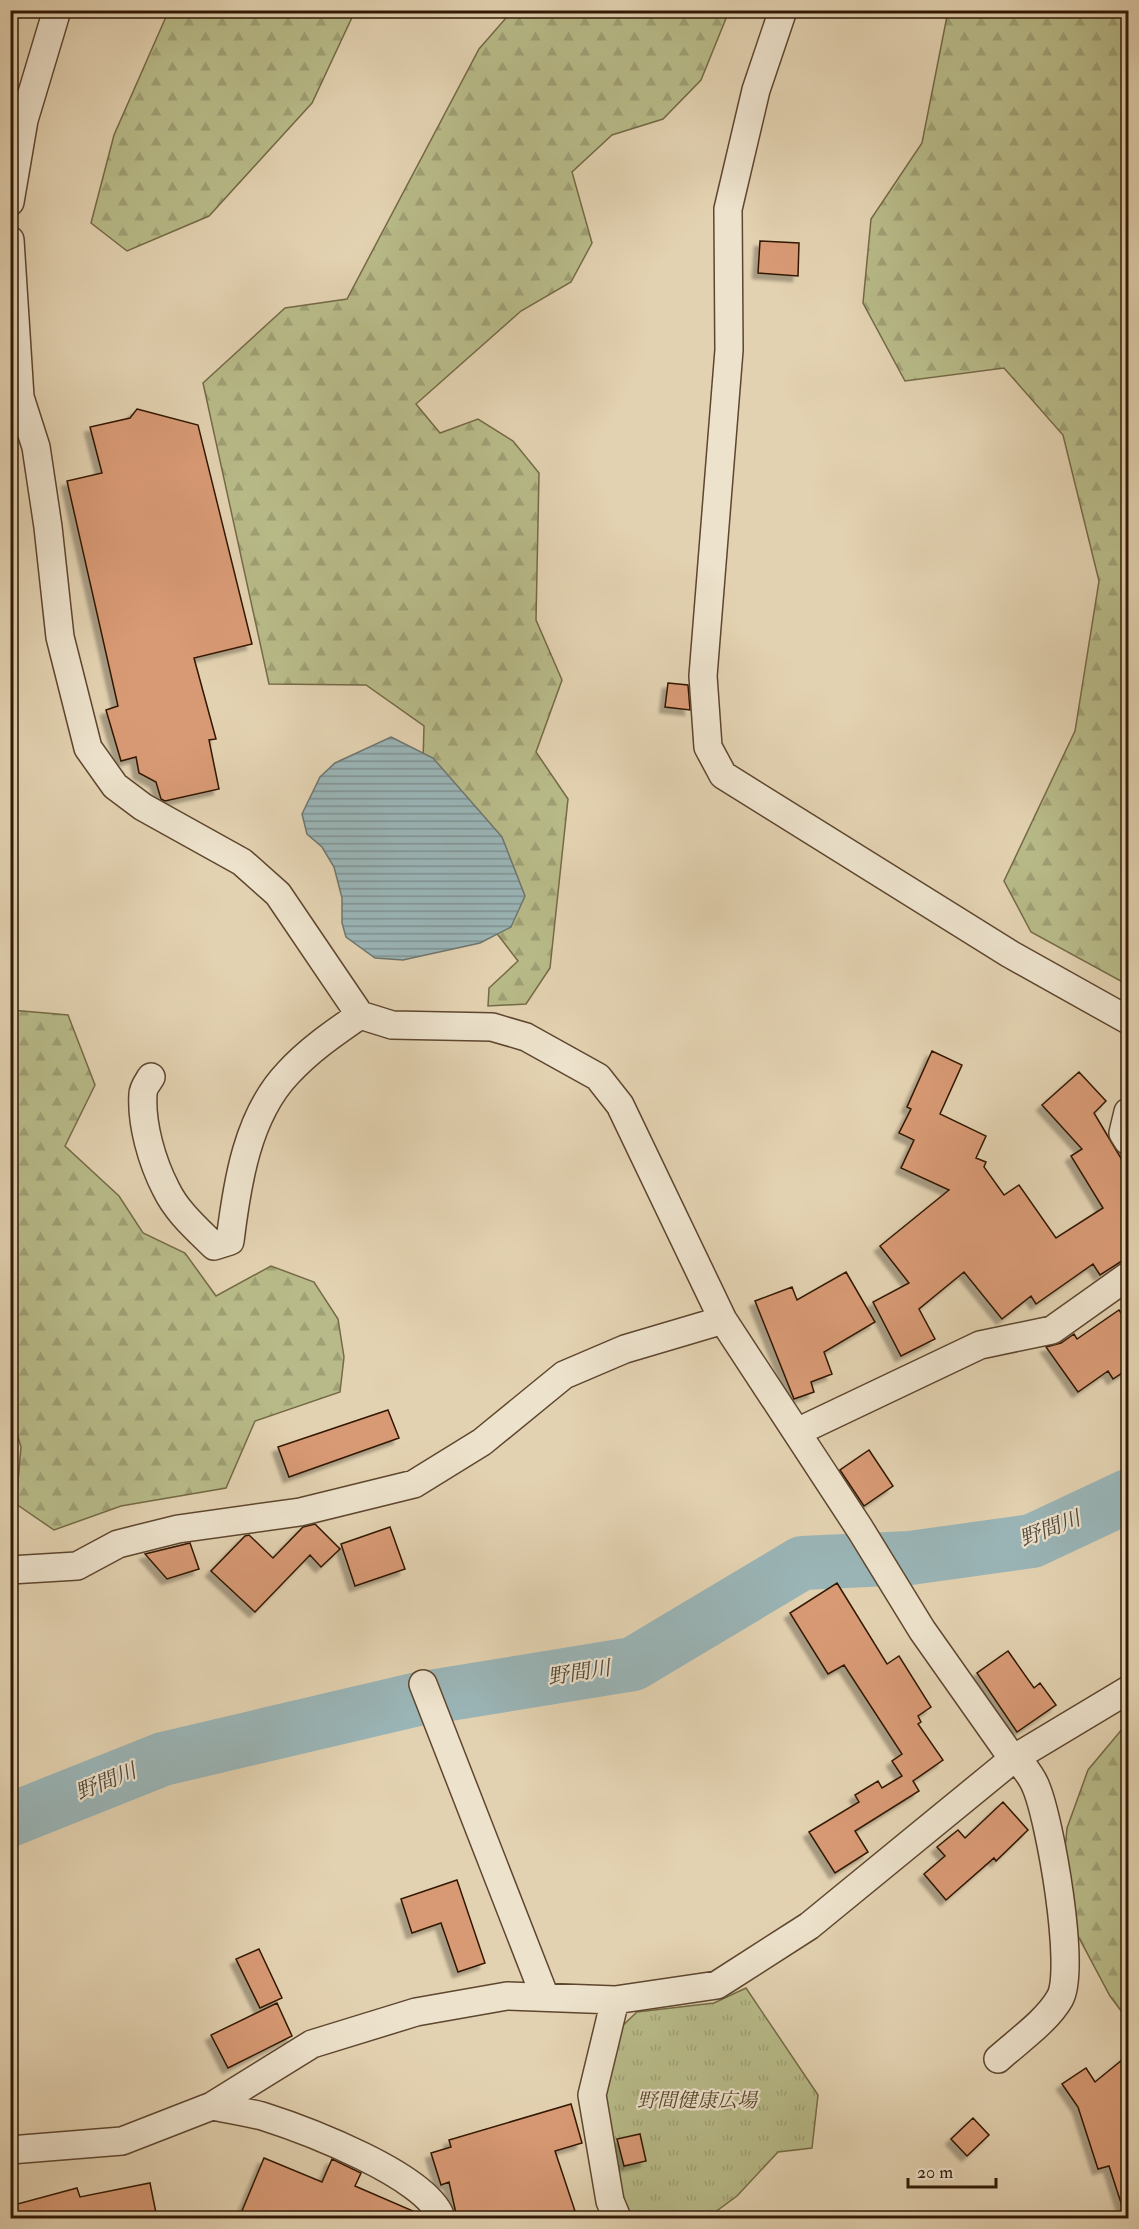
<svg xmlns="http://www.w3.org/2000/svg" width="1139" height="2229" font-family="'IM FELL Double Pica','Noto Serif JP',serif">
  <style>
    .forest { fill: url(#forest-firs); stroke: #746a46; stroke-width: 1.5 }
    .park { fill: url(#park-tufts); stroke: #746a46; stroke-width: 1.5 }
    .water { fill: url(#water-rules); stroke: #70766f; stroke-width: 1.5 }
    .lines { fill: none; stroke-linecap: round; stroke-linejoin: round }
    .river { stroke: #9ab5b7; stroke-width: 54 }
    .building { fill: #d89a74; stroke: #311804; stroke-width: 1.5; filter: url(#shadow) }
    .minor-casing { stroke: #5e462f; stroke-width: 30 }
    .minor { stroke: #ede2cc; stroke-width: 27 }
    .labels { text-anchor: middle; dominant-baseline: central; stroke-width: 4.5; stroke-linejoin: round; paint-order: stroke }
    .park-label { font-size: 20px; font-style: italic; fill: #5a492c; stroke: #ede2cc }
    .water-label { font-size: 21px; font-style: italic; fill: #50473a; stroke: #ede2cc }
  </style>
  <defs>
    <pattern id="forest-firs" width="22" height="20" patternUnits="userSpaceOnUse" patternTransform="scale(1.5)"><rect width="22" height="20" fill="#b8bb89"/><path d="M5 1l3.5 6h-7zM16 11l3.5 6h-7z" fill="#9fa075"/></pattern>
    <pattern id="park-tufts" width="24" height="20" patternUnits="userSpaceOnUse" patternTransform="scale(1.5)"><rect width="24" height="20" fill="#b8bb89"/><path d="M3 7l-1-3M5 7V3M7 7l1-3M15 17l-1-3M17 17v-4M19 17l1-3" fill="none" stroke="#9fa075"/></pattern>
    <pattern id="water-rules" width="6" height="5" patternUnits="userSpaceOnUse" patternTransform="scale(1.5)"><rect width="6" height="5" fill="#9ab5b7"/><path d="M0 2.5h6" fill="none" stroke="#7e9293"/></pattern>
    <filter id="shadow"><feDropShadow dx="-5.5" dy="5.5" stdDeviation="1.5" flood-color="#0004"/></filter>
  </defs>
  <rect width="100%" height="100%" fill="#e3d2b1"/>
  <filter id="stains"><feTurbulence type="fractalNoise" baseFrequency=".00333" numOctaves="4"/><feColorMatrix values="0 0 0 0 .2 0 0 0 0 .09 0 0 0 0 .02 0 0 0 .5 -.17"/></filter>
  <radialGradient id="worn" r=".72"><stop offset=".6" stop-color="#630" stop-opacity="0"/><stop offset="1" stop-color="#630" stop-opacity=".3"/></radialGradient>
  <!-- forest -->
  <path class="forest" d="M 169,10 L 355,11 L 312,103 L 209,216 L 127,251 L 91,223 L 114,135 Z
    M 512,11 L 729,11 L 701,80 L 663,119 L 612,135 L 572,172 L 592,243 L 571,282 L 521,311 L 416,404 L 440,433 L 478,419 L 513,441 L 539,473 L 536,620 L 562,680 L 536,752 L 568,799 L 550,968 L 526,1004 L 488,1006 L 489,988 L 518,961 L 478,909 L 422,796 L 424,726 L 366,685 L 269,684 L 203,383 L 285,308 L 347,299 L 479,49 Z
    M 948,11 L 1128,11 L 1128,985 L 1031,932 L 1004,881 L 1075,731 L 1099,581 L 1063,435 L 1004,368 L 905,381 L 863,303 L 871,219 L 922,143 Z
    M 11,1010 L 68,1015 L 95,1085 L 65,1146 L 119,1196 L 143,1233 L 185,1253 L 216,1296 L 271,1266 L 314,1282 L 338,1319 L 344,1357 L 340,1392 L 255,1421 L 226,1488 L 121,1506 L 54,1530 L 16,1504 L 21,1447 L 10,1409 Z
    M 1128,1722 L 1128,2020 L 1110,1996 L 1060,1902 L 1067,1828 L 1088,1770 Z"/>
  <!-- park -->
  <path class="park" d="M 746,1988 L 818,2095 L 812,2148 L 778,2152 L 737,2196 L 707,2218 L 626,2218 L 599,2098 L 618,2030 L 637,2012 L 714,2003 Z"/>
  <!-- water -->
  <path class="water" d="M 391,737 L 433,758 L 502,837 L 525,896 L 511,927 L 480,943 L 403,960 L 375,958 L 346,937 L 342,923 L 342,898 L 334,867 L 322,847 L 307,834 L 302,814 L 320,777 L 335,763 Z"/>
  <g class="lines">
    <!-- river -->
    <path class="river" d="M 10,1820 L 163,1759 L 418,1699 L 633,1664 L 802,1563 L 910,1558 L 1032,1541 L 1128,1496"/>
  </g>
  <!-- building -->
  <path class="building" d="M 760,241 L 799,243 L 798,276 L 758,273 Z
    M 137,409 L 198,425 L 252,644 L 194,658 L 216,739 L 209,740 L 219,789 L 165,801 L 161,799 L 156,782 L 139,773 L 136,757 L 121,761 L 106,710 L 118,706 L 67,481 L 102,473 L 90,427 L 130,418 Z
    M 668,683 L 688,685 L 690,710 L 665,707 Z
    M 932,1051 L 962,1065 L 940,1114 L 986,1136 L 976,1158 L 986,1162 L 984,1167 L 1004,1195 L 1019,1185 L 1056,1238 L 1103,1208 L 1071,1156 L 1082,1149 L 1042,1105 L 1079,1072 L 1106,1101 L 1094,1113 L 1128,1170 L 1128,1257 L 1100,1275 L 1093,1264 L 1036,1304 L 1031,1296 L 1002,1319 L 964,1272 L 919,1309 L 935,1339 L 901,1356 L 873,1302 L 909,1283 L 880,1246 L 949,1190 L 901,1168 L 914,1140 L 899,1133 L 911,1109 L 907,1107 Z
    M 846,1272 L 875,1322 L 824,1352 L 832,1374 L 811,1382 L 814,1392 L 794,1399 L 755,1301 L 792,1287 L 797,1300 Z
    M 1119,1310 L 1128,1323 L 1128,1369 L 1113,1379 L 1108,1371 L 1078,1392 L 1046,1347 L 1061,1343 L 1074,1334 L 1077,1339 Z
    M 388,1410 L 399,1438 L 289,1477 L 278,1447 Z
    M 869,1450 L 893,1486 L 864,1506 L 840,1470 Z
    M 315,1524 L 340,1549 L 321,1567 L 310,1555 L 255,1612 L 211,1571 L 245,1536 L 249,1535 L 273,1558 L 303,1527 Z
    M 390,1527 L 405,1569 L 355,1586 L 341,1544 Z
    M 190,1543 L 199,1569 L 167,1579 L 145,1554 Z
    M 837,1583 L 887,1664 L 899,1656 L 931,1707 L 918,1716 L 921,1722 L 918,1724 L 943,1760 L 913,1781 L 919,1791 L 855,1831 L 868,1852 L 835,1873 L 809,1832 L 859,1802 L 855,1795 L 878,1781 L 882,1788 L 902,1776 L 892,1761 L 902,1754 L 844,1665 L 828,1674 L 790,1613 Z
    M 1008,1651 L 1034,1688 L 1040,1683 L 1056,1705 L 1017,1732 L 977,1673 Z
    M 1003,1802 L 1028,1830 L 996,1861 L 994,1858 L 946,1900 L 924,1874 L 945,1856 L 937,1847 L 958,1830 L 965,1838 Z
    M 457,1880 L 485,1963 L 458,1972 L 441,1923 L 412,1933 L 401,1899 Z
    M 259,1949 L 282,1998 L 260,2008 L 236,1959 Z
    M 277,2003 L 292,2036 L 228,2068 L 211,2035 Z
    M 1128,2055 L 1128,2211 L 1124,2212 L 1109,2166 L 1098,2169 L 1078,2107 L 1062,2084 L 1086,2068 L 1095,2082 Z
    M 571,2104 L 582,2143 L 555,2151 L 575,2211 L 550,2218 L 457,2218 L 449,2182 L 441,2185 L 431,2153 L 451,2147 L 449,2140 Z
    M 973,2118 L 989,2135 L 967,2156 L 951,2139 Z
    M 640,2134 L 646,2161 L 624,2166 L 617,2139 Z
    M 264,2158 L 322,2182 L 332,2159 L 361,2173 L 355,2186 L 420,2214 L 423,2218 L 239,2218 Z
    M 150,2183 L 157,2218 L 10,2218 L 10,2206 L 77,2188 L 80,2197 Z"/>
  <g class="lines">
    <!-- minor casing -->
    <g class="minor-casing">
      <path id="minor" d="M 783,10 L 756,90 L 728,209 L 729,350 L 703,676 L 708,747 L 723,775 L 1010,954 L 1128,1020
        M 10,202 L 24,120 L 57,10
        M 10,240 L 20,397 L 36,447 L 48,527 L 60,637 L 88,748 L 115,786 L 143,807 L 242,862 L 278,894 L 360,1015 L 392,1025 L 492,1027 L 526,1037 L 598,1077 L 620,1105 L 723,1320 L 860,1529 L 922,1630 L 1013,1759
        M 151,1077 C 148,1082 143,1088 143,1094 C 141,1124 152,1162 166,1189 C 177,1212 197,1229 214,1246 L 230,1241 C 237,1184 247,1116 288,1073 C 309,1050 334,1033 360,1015
        M 1128,1112 L 1123,1133 L 1128,1141
        M 797,1432 L 980,1345 L 1052,1330 L 1128,1276
        M 10,1570 L 77,1566 L 118,1544 L 178,1529 L 300,1512 L 414,1484 L 482,1442 L 564,1375 L 625,1349 L 723,1320
        M 423,1684 L 545,1997
        M 615,2000 L 592,2095 L 610,2201 L 617,2218
        M 998,2059 C 1018,2041 1047,2021 1060,1998 C 1076,1968 1050,1820 1036,1787 C 1032,1776 1023,1766 1016,1757
        M 212,2106 C 228,2109 246,2112 262,2116 C 303,2129 429,2176 441,2218
        M 10,2150 L 122,2141 L 212,2106 L 312,2044 L 416,2012 L 507,1996 L 615,2000 L 717,1985 L 809,1926 L 1013,1759 L 1128,1690"/>
    </g>
    <!-- minor -->
    <use href="#minor" class="minor"/>
  </g>
  <g class="labels">
    <!-- park labels -->
    <g class="park-label">
      <text x="697" y="2100">野間健康広場</text>
    </g>
    <!-- water labels -->
    <g class="water-label">
      <text transform="translate(1050 1529) rotate(-21)">野間川</text>
      <text transform="translate(579 1673) rotate(-9)">野間川</text>
      <text transform="translate(106 1782) rotate(-22)">野間川</text>
    </g>
  </g>
  <!-- margin -->
  <rect width="1139" height="2229" fill="none" stroke="#e3d2b1" stroke-width="36"/>
  <rect x="12" y="12" width="1115" height="2205" fill="none" stroke="#311804" stroke-width="3"/>
  <rect x="18" y="18" width="1103" height="2193" fill="none" stroke="#311804" stroke-width="1.5"/>
  <!-- scale -->
  <path d="M908 2178v9h88v-9" fill="none" stroke="#311804" stroke-width="3"/>
  <text x="917" y="2178" font-size="18" fill="#311804" stroke="#ede2cc" stroke-width="4.5" paint-order="stroke">20 m</text>
  <rect width="100%" height="100%" filter="url(#stains)"/>
  <rect width="100%" height="100%" fill="url(#worn)"/>
</svg>
